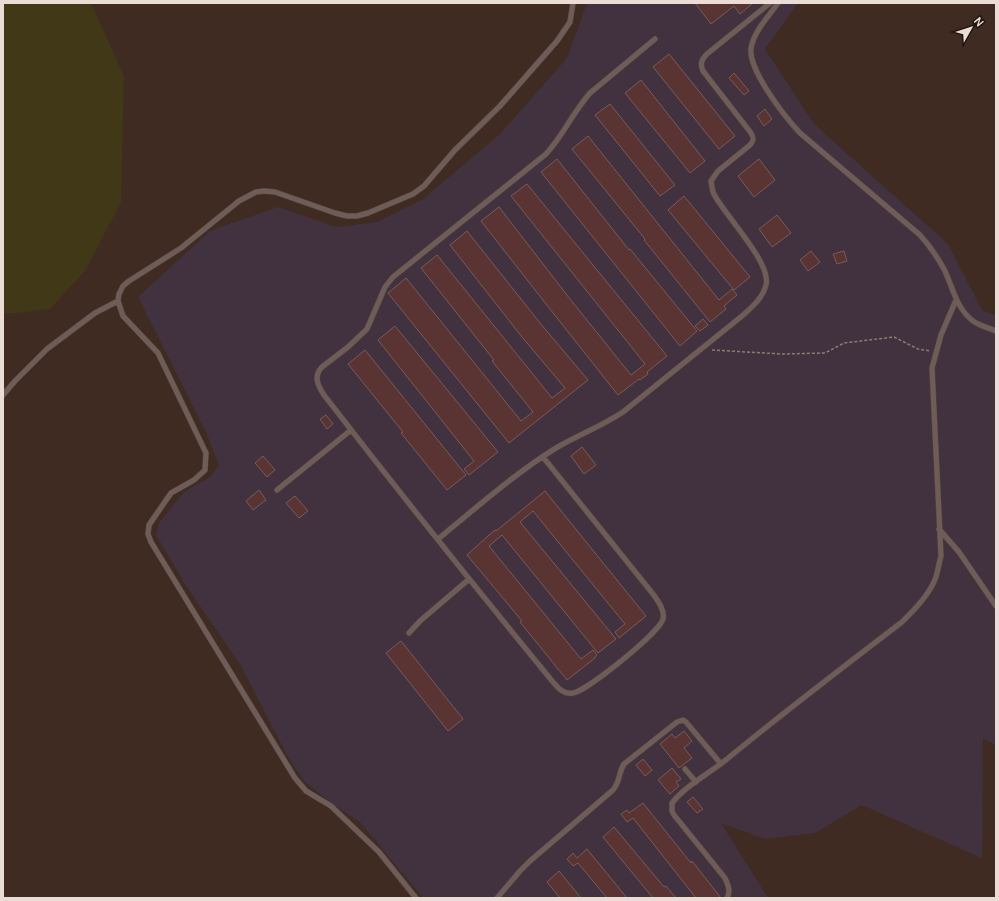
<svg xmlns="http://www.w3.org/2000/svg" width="999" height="901" font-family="Manrope,sans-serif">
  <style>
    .industrial { fill: #42323f }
    .sand { fill: #403817 }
    .building { fill: #5a3432; stroke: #775c5a }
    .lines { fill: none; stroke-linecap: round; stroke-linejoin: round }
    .service-casing { stroke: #5b473e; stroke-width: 6 }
    .path { stroke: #8d7c74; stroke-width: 1.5; stroke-dasharray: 3 2; stroke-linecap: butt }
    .service { stroke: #6e5c58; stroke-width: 5 }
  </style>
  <rect width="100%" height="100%" fill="#3f2b21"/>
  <!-- industrial -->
  <path class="industrial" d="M 587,3 L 798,3 L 765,49 L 814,124 L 948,244 L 982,310 L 996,316 L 996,745 L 983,738 L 982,858 L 862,805 L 815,833 L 765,839 L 721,823 L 768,898 L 423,898 L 360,822 L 331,803 L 305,782 L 289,759 L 241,666 L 185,584 L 156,535 L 159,523 L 184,492 L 210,477 L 219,465 L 206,432 L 138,297 L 210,231 L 278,207 L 336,227 L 377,222 L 423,199 L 500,134 L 567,58 Z"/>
  <!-- sand -->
  <path class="sand" d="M 3,3 L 91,3 L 124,76 L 121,202 L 85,271 L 50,309 L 16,313 L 3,313 Z"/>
  <!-- building -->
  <path class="building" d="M 695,3 L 753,3 L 740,14 L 734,6 L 711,24 Z
    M 669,54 L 735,136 L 719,149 L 653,67 Z
    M 734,73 L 749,91 L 744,95 L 729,78 Z
    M 641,80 L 705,161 L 690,173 L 625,93 Z
    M 610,104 L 675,185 L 660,196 L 595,115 Z
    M 765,109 L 772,119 L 764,126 L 757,116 Z
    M 588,136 L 719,300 L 732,289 L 737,295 L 724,306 L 726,309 L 710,322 L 644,240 L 645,239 L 572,149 Z
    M 557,159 L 629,250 L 630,249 L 697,331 L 680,346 L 541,172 Z
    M 759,159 L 775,180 L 754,197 L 738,176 Z
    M 527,184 L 667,356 L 647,372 L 648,374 L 640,380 L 639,379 L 618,395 L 546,304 L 481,221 L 499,207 L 570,299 L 631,375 L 645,364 L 511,196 Z
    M 684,196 L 750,277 L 734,290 L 668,210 Z
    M 777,215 L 791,233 L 772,247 L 759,229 Z
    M 467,231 L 540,323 L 588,380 L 509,443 L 388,293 L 406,278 L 521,421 L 533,412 L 492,361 L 494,360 L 421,268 L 437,255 L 552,398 L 565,388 L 522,337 L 450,245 Z
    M 811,251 L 820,262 L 808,271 L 800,260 Z
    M 844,251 L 847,261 L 837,264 L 833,254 Z
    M 703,319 L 708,325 L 700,331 L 695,326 Z
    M 395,326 L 498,452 L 469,475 L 464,469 L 474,461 L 378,340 Z
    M 365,350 L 466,475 L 447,490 L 401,433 L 403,432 L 348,364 Z
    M 326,415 L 333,424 L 327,429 L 320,419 Z
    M 582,447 L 596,465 L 584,474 L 571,456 Z
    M 263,456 L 275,470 L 267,477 L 255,463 Z
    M 259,490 L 266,500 L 253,510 L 246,501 Z
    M 545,491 L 646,616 L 619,638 L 615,632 L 625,624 L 533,511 L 520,522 L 616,639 L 598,653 L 502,535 L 489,546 L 581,659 L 593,650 L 597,655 L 595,657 L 595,658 L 567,680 L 520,622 L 522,621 L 467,555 L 488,536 L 495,530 L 496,531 Z
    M 295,496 L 308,511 L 299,518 L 286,503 Z
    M 401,641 L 463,719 L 448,731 L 386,653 Z
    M 684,731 L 692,741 L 684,748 L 692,758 L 679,768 L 660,744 L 672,734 L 675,738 Z
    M 643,759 L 652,770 L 645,776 L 636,765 Z
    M 672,768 L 681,779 L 676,782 L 679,786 L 670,794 L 658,780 Z
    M 693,797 L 703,809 L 697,813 L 687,802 Z
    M 643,803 L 691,863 L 692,861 L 721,898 L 696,898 L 633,818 L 627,822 L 621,814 L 627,810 L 629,813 Z
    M 614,827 L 664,887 L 666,886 L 676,898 L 653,898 L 603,837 Z
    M 587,849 L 627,898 L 607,898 L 578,863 L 573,866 L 567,859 L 573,853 L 577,858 Z
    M 559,871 L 581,898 L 560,898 L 547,882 Z"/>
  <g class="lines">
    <!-- service casing -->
    <g class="service-casing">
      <path id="service" d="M 778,3 C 769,16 754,31 751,48 C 748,70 785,117 800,133 L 920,235 C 930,246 938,258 945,271 C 953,289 957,309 973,321 C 980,326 989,328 996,331
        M 3,395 L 15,381 L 47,349 L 95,313 L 118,301
        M 543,457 L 653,594 C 658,601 665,610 663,619 C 660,632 587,691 573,693 C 564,695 558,688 553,682 C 475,587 399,492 324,395 C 318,386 313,376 322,367 L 348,347 L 367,329 L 385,287 L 393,277 L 546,154 C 563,136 573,112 590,93 L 655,39
        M 277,490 L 351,430
        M 939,529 L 959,552 L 996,606
        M 438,539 C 476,508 514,474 556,448 C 578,435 602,426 623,412 L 742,316 C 751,308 763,298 766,285 C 772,264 726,216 715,196 C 712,192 712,186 711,181 L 718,171 L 750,145 C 754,141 754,138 751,133 L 703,71 C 700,64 701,60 707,54 L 770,3
        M 409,633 L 420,621 L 468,580
        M 685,769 L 696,782
        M 416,898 L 379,852 L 331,806 L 306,791 L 295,778 L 151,542 L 148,534 L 149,525 L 171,493 L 194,480 L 205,470 L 206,453 L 158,353 L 123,316 L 118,301 L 119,294 L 123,286 L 129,281 L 181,248 L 239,201 L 256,192 L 264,191 L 275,192 L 335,213 L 347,216 L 357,216 L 368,213 L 413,194 L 424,186 L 455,150 L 500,106 L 557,41 L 570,22 L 573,3
        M 497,898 L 520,871 L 530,861 L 613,790 C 621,780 618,773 624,764 L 677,722 L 683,720 L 686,722 L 721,764
        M 727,898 C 731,891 728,885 725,878 L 674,815 L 672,811 L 672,803 C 685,786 710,773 727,759 C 784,712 843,667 902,622 C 915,609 930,594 936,577 C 938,570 939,563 941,556 L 932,368 L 941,335 L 956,300"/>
    </g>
    <!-- path -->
    <path class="path" d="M 712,350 L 782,354 L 825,353 L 844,343 L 894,337 L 918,349 L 930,351"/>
    <!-- service -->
    <use href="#service" class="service"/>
  </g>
  <!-- border -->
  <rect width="999" height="901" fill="none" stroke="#ebddd6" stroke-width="8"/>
  <!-- north arrow -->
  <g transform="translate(971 28) rotate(51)" stroke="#1f1611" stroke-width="3" paint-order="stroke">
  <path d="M0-3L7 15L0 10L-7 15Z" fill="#ebddd6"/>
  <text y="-6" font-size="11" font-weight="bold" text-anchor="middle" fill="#ebddd6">N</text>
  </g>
</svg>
